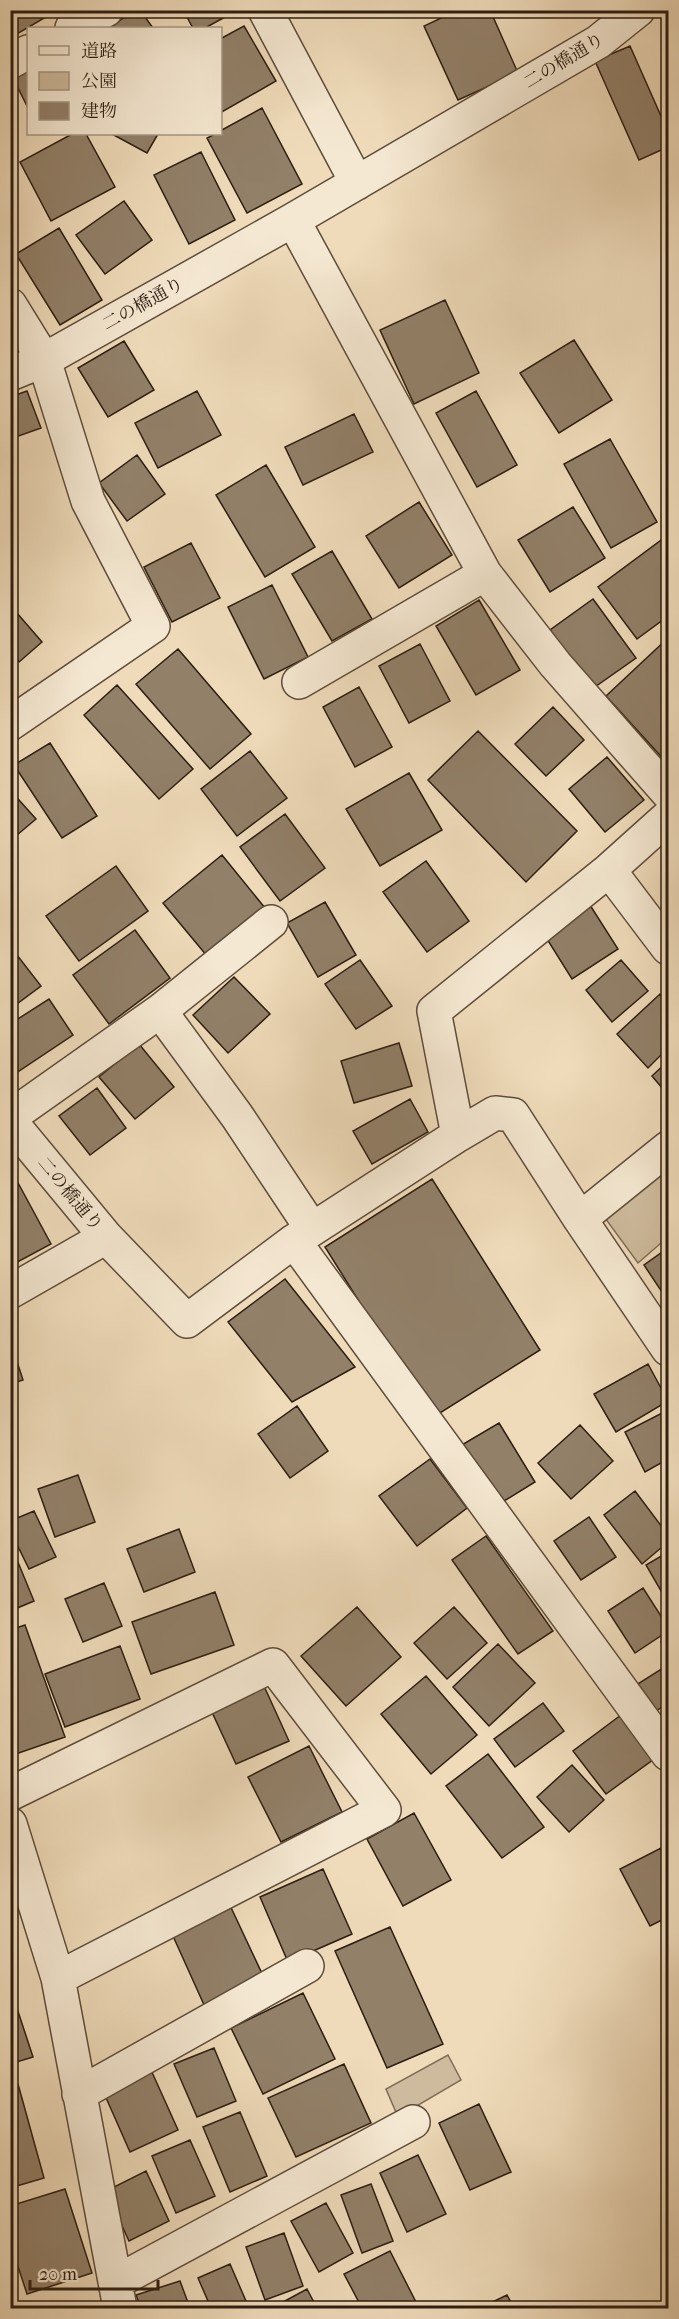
<svg xmlns="http://www.w3.org/2000/svg" width="679" height="2319" font-family="'IM FELL French Canon','Noto Serif JP',serif">
  <style>
    .green { fill: #cebb9d; stroke: #7e6c57; stroke-width: 1.5 }
    .building { fill: #928069; stroke: #2d1d11; stroke-width: 1.5 }
    .lines { fill: none; stroke-linecap: round; stroke-linejoin: round }
    .minor-casing { stroke: #5e4c3b; stroke-width: 36 }
    .minor { stroke: #f5e8d2; stroke-width: 33 }
    .labels { text-anchor: middle; dominant-baseline: central; stroke-width: 6; stroke-linejoin: round; paint-order: stroke }
    .street-label { font-size: 18px; fill: #2d1d11; stroke: #f5e8d2 }
  </style>
  <rect width="100%" height="100%" fill="#efdbba"/>
  <filter id="stains"><feTurbulence type="fractalNoise" baseFrequency=".00333" numOctaves="4"/><feColorMatrix values="0 0 0 0 .2 0 0 0 0 .09 0 0 0 0 .02 0 0 0 .5 -.17"/></filter>
  <radialGradient id="worn" r=".72"><stop offset=".6" stop-color="#630" stop-opacity="0"/><stop offset="1" stop-color="#630" stop-opacity=".3"/></radialGradient>
  <!-- green -->
  <path class="green" d="M 668,1169 L 668,1237 L 638,1263 L 605,1218 Z
    M 448,2055 L 461,2080 L 398,2117 L 386,2089 Z"/>
  <!-- building -->
  <path class="building" d="M 10,10 L 58,10 L 10,38 Z
    M 135,10 L 140,10 L 153,28 L 109,28 Z
    M 183,10 L 238,10 L 205,28 L 193,28 Z
    M 458,10 L 490,10 L 518,73 L 458,100 L 424,26 Z
    M 668,15 L 668,32 L 662,18 Z
    M 244,26 L 276,81 L 220,113 L 220,39 Z
    M 630,46 L 668,132 L 668,147 L 639,160 L 595,61 Z
    M 28,70 L 28,108 L 13,78 Z
    M 262,108 L 302,184 L 247,213 L 207,138 L 215,134 L 220,134 L 220,131 Z
    M 72,134 L 86,134 L 115,187 L 51,221 L 20,162 Z
    M 112,134 L 158,134 L 147,153 Z
    M 201,152 L 235,220 L 189,244 L 154,175 Z
    M 124,201 L 152,240 L 105,274 L 76,235 Z
    M 59,228 L 102,300 L 60,325 L 16,254 Z
    M 445,300 L 479,373 L 414,404 L 380,330 Z
    M 574,340 L 612,400 L 559,433 L 520,373 Z
    M 124,341 L 154,390 L 108,417 L 78,368 Z
    M 27,391 L 41,428 L 10,439 L 10,397 Z
    M 197,391 L 221,435 L 158,468 L 135,423 Z
    M 476,391 L 517,465 L 477,487 L 436,413 Z
    M 354,414 L 373,452 L 303,485 L 285,447 Z
    M 610,439 L 657,522 L 611,548 L 564,464 Z
    M 137,455 L 165,494 L 127,521 L 99,483 Z
    M 266,465 L 315,547 L 265,577 L 216,495 Z
    M 419,502 L 452,555 L 399,588 L 366,536 Z
    M 573,507 L 605,558 L 550,592 L 518,540 Z
    M 668,535 L 668,616 L 637,639 L 598,587 Z
    M 191,543 L 220,598 L 172,622 L 144,567 Z
    M 332,551 L 372,619 L 332,641 L 292,574 Z
    M 272,585 L 308,657 L 264,679 L 228,607 Z
    M 593,599 L 636,658 L 592,689 L 550,630 Z
    M 479,600 L 520,670 L 476,695 L 436,626 Z
    M 10,605 L 42,642 L 19,662 L 10,652 Z
    M 668,638 L 668,764 L 606,696 Z
    M 420,644 L 450,701 L 409,723 L 379,666 Z
    M 178,649 L 251,734 L 210,769 L 136,684 Z
    M 117,685 L 193,769 L 159,799 L 84,715 Z
    M 359,687 L 392,747 L 355,767 L 323,707 Z
    M 553,707 L 584,740 L 546,776 L 515,744 Z
    M 478,731 L 577,831 L 526,882 L 428,780 Z
    M 50,743 L 97,816 L 62,838 L 14,765 Z
    M 250,751 L 287,798 L 237,836 L 201,789 Z
    M 607,757 L 644,800 L 605,832 L 569,789 Z
    M 409,773 L 442,830 L 380,866 L 346,809 Z
    M 10,790 L 36,819 L 10,841 Z
    M 285,814 L 325,868 L 280,901 L 240,847 Z
    M 222,855 L 265,908 L 207,956 L 163,903 Z
    M 426,861 L 469,921 L 427,952 L 383,892 Z
    M 116,866 L 148,911 L 79,961 L 46,916 Z
    M 325,902 L 356,955 L 318,977 L 287,923 Z
    M 588,902 L 618,949 L 572,979 L 542,931 Z
    M 135,930 L 170,978 L 109,1024 L 73,975 Z
    M 10,946 L 41,986 L 10,1009 Z
    M 360,960 L 392,1006 L 356,1029 L 325,984 Z
    M 621,960 L 648,991 L 612,1022 L 586,990 Z
    M 234,977 L 270,1014 L 228,1053 L 193,1015 Z
    M 660,994 L 668,1003 L 668,1048 L 648,1068 L 617,1034 Z
    M 49,999 L 73,1035 L 10,1077 L 10,1024 Z
    M 399,1043 L 412,1086 L 354,1103 L 341,1061 Z
    M 139,1044 L 174,1087 L 135,1119 L 99,1077 Z
    M 668,1061 L 668,1095 L 652,1076 Z
    M 97,1088 L 126,1128 L 90,1155 L 59,1116 Z
    M 410,1099 L 428,1132 L 372,1164 L 353,1131 Z
    M 10,1168 L 51,1244 L 10,1266 Z
    M 432,1179 L 540,1350 L 432,1418 L 325,1247 Z
    M 668,1248 L 668,1301 L 644,1265 Z
    M 285,1279 L 355,1367 L 292,1402 L 228,1322 Z
    M 10,1340 L 23,1380 L 10,1384 Z
    M 648,1364 L 668,1401 L 616,1432 L 594,1394 Z
    M 297,1406 L 328,1451 L 290,1478 L 258,1434 Z
    M 668,1410 L 668,1459 L 645,1472 L 625,1432 Z
    M 499,1423 L 535,1482 L 496,1506 L 460,1446 Z
    M 580,1425 L 613,1461 L 571,1499 L 538,1463 Z
    M 430,1459 L 467,1508 L 417,1546 L 379,1496 Z
    M 78,1475 L 95,1522 L 55,1537 L 38,1489 Z
    M 635,1491 L 668,1535 L 668,1542 L 642,1564 L 604,1515 Z
    M 34,1511 L 56,1557 L 29,1569 L 10,1530 L 10,1521 Z
    M 589,1517 L 616,1557 L 581,1580 L 554,1541 Z
    M 179,1529 L 195,1572 L 144,1592 L 127,1549 Z
    M 486,1536 L 553,1631 L 518,1654 L 452,1560 Z
    M 668,1552 L 668,1603 L 646,1565 Z
    M 15,1555 L 34,1601 L 10,1611 L 10,1557 Z
    M 104,1583 L 122,1626 L 83,1642 L 65,1599 Z
    M 643,1588 L 668,1627 L 668,1631 L 635,1653 L 608,1611 Z
    M 215,1592 L 234,1645 L 151,1674 L 132,1622 Z
    M 357,1607 L 401,1657 L 346,1706 L 301,1656 Z
    M 454,1607 L 487,1643 L 447,1679 L 414,1643 Z
    M 25,1625 L 65,1737 L 10,1756 L 10,1630 Z
    M 668,1637 L 668,1653 L 661,1642 Z
    M 498,1644 L 535,1683 L 489,1726 L 453,1687 Z
    M 120,1646 L 140,1699 L 65,1727 L 45,1674 Z
    M 663,1668 L 668,1677 L 668,1703 L 650,1715 L 633,1687 Z
    M 426,1676 L 477,1735 L 431,1774 L 381,1714 Z
    M 264,1686 L 289,1741 L 236,1764 L 211,1710 Z
    M 543,1703 L 564,1731 L 515,1767 L 494,1739 Z
    M 621,1715 L 654,1759 L 606,1794 L 573,1751 Z
    M 309,1746 L 342,1812 L 281,1842 L 248,1777 Z
    M 488,1754 L 544,1827 L 502,1858 L 446,1786 Z
    M 572,1765 L 604,1800 L 569,1832 L 537,1797 Z
    M 414,1813 L 451,1880 L 403,1906 L 367,1839 Z
    M 661,1848 L 668,1863 L 668,1917 L 650,1926 L 620,1869 Z
    M 323,1869 L 352,1934 L 288,1962 L 260,1897 Z
    M 227,1899 L 265,1980 L 205,2007 L 168,1925 Z
    M 390,1927 L 443,2044 L 387,2068 L 335,1951 Z
    M 10,1987 L 33,2057 L 10,2064 Z
    M 303,1993 L 335,2059 L 263,2094 L 231,2028 Z
    M 214,2048 L 236,2101 L 197,2117 L 174,2064 Z
    M 344,2064 L 371,2123 L 296,2157 L 268,2098 Z
    M 151,2070 L 178,2130 L 130,2152 L 103,2091 Z
    M 18,2084 L 44,2178 L 10,2188 L 10,2086 Z
    M 479,2104 L 511,2172 L 470,2190 L 439,2123 Z
    M 240,2112 L 267,2176 L 230,2192 L 203,2127 Z
    M 190,2140 L 215,2196 L 176,2213 L 152,2156 Z
    M 418,2155 L 446,2214 L 407,2232 L 380,2173 Z
    M 146,2171 L 169,2221 L 129,2241 L 106,2191 Z
    M 371,2184 L 393,2241 L 362,2253 L 341,2195 Z
    M 65,2189 L 92,2273 L 27,2294 L 10,2242 L 10,2206 Z
    M 326,2203 L 353,2253 L 319,2272 L 291,2221 Z
    M 284,2233 L 303,2286 L 265,2300 L 246,2247 Z
    M 390,2251 L 419,2308 L 362,2308 L 344,2274 Z
    M 230,2264 L 249,2308 L 211,2308 L 198,2278 Z
    M 180,2281 L 190,2308 L 141,2308 L 136,2295 Z
    M 307,2289 L 317,2308 L 272,2308 Z
    M 507,2295 L 514,2308 L 480,2308 Z"/>
  <g class="lines">
    <!-- minor casing -->
    <g class="minor-casing">
      <path id="minor" d="M 265,10 L 357,183
        M 72,28 L 106,10
        M 10,62 L 28,52
        M 293,220 L 485,574 L 555,664 L 668,793
        M 10,305 L 44,360 L 88,501 L 153,626 L 10,724
        M 10,374 L 44,360 L 293,220 L 598,42 L 638,10
        M 299,682 L 485,574
        M 609,870 L 668,948
        M 160,1011 L 237,1116 L 312,1229
        M 10,1117 L 160,1011 L 271,922
        M 10,1121 L 106,1237 L 187,1321 L 294,1241 L 458,1135 L 495,1113 L 513,1115 L 580,1219 L 668,1349
        M 458,1135 L 434,1011 L 609,870 L 668,817
        M 580,1219 L 668,1148
        M 294,1241 L 668,1754
        M 10,1292 L 106,1237
        M 10,1794 L 273,1665 L 384,1810 L 58,1978
        M 10,1824 L 58,1978 L 120,2308
        M 79,2094 L 307,1966
        M 116,2282 L 413,2122"/>
    </g>
    <!-- minor -->
    <use href="#minor" class="minor"/>
  </g>
  <g class="labels">
    <!-- street labels -->
    <g class="street-label">
      <text transform="translate(564 61) rotate(-31)">二の橋通り</text>
      <text transform="translate(143 304) rotate(-29)">二の橋通り</text>
      <text transform="translate(70 1194) rotate(50)">二の橋通り</text>
    </g>
  </g>
  <!-- margin -->
  <rect width="679" height="2319" fill="none" stroke="#efdbba" stroke-width="36"/>
  <rect x="12" y="12" width="655" height="2295" fill="none" stroke="#2d1d11" stroke-width="3"/>
  <rect x="18" y="18" width="643" height="2283" fill="none" stroke="#2d1d11" stroke-width="1.5"/>
  <!-- legend -->
  <rect x="27" y="27" width="195" height="108" fill="#f5e8d2" stroke="#a59785" stroke-width="1.5"/>
  <rect x="39" y="46" width="30" height="9" fill="#f5e8d2" stroke="#a59785" stroke-width="1.5"/>
  <text x="81" y="57" font-size="18" fill="#2d1d11">道路</text>
  <rect x="39" y="72" width="30" height="18" fill="#cebb9d" stroke="#a59785" stroke-width="1.5"/>
  <text x="81" y="87" font-size="18" fill="#2d1d11">公園</text>
  <rect x="39" y="102" width="30" height="18" fill="#928069" stroke="#a59785" stroke-width="1.5"/>
  <text x="81" y="117" font-size="18" fill="#2d1d11">建物</text>
  <!-- scale -->
  <path d="M30 2280v9h128v-9" fill="none" stroke="#2d1d11" stroke-width="3"/>
  <text x="39" y="2280" font-size="18" fill="#2d1d11" stroke="#f5e8d2" stroke-width="4.5" paint-order="stroke">20 m</text>
  <rect width="100%" height="100%" filter="url(#stains)"/>
  <rect width="100%" height="100%" fill="url(#worn)"/>
</svg>
